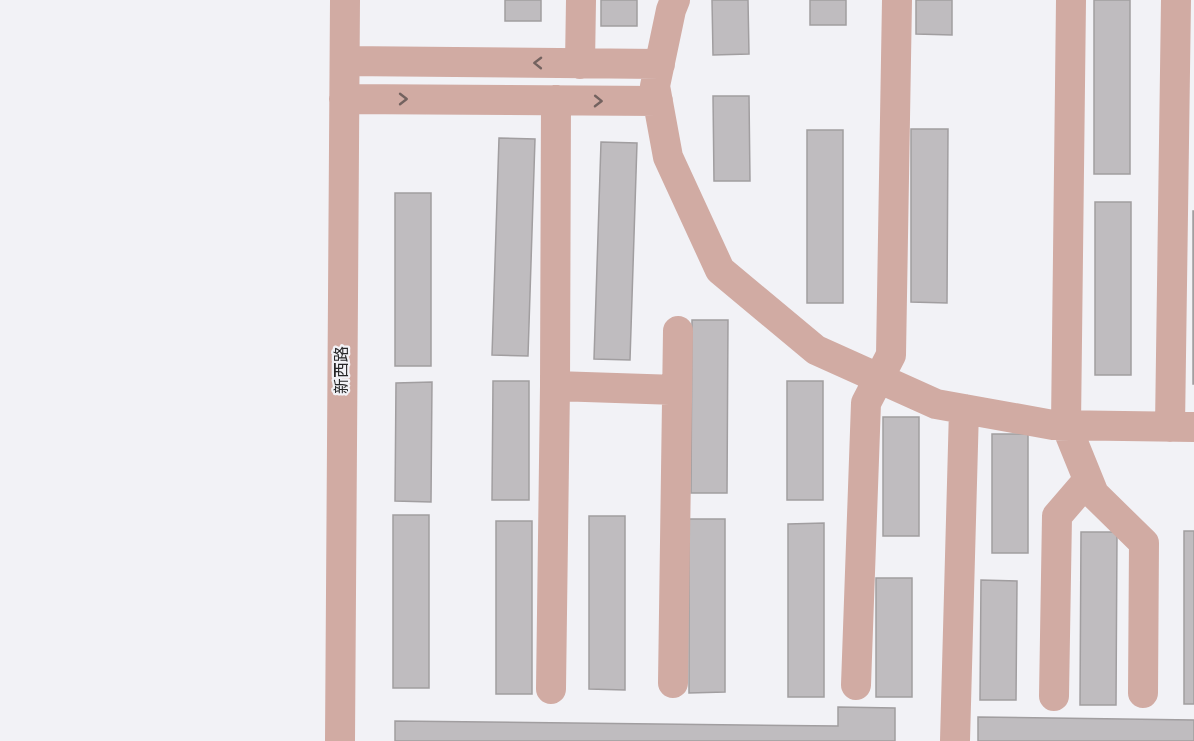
<svg xmlns="http://www.w3.org/2000/svg" width="1194" height="741" font-family="'Nunito Sans','Noto Sans SC',sans-serif">
  <style>
    .building { fill: #bfbcbf; stroke: #a19ea0; stroke-width: 1.5 }
    .lines { fill: none; stroke-linecap: round; stroke-linejoin: round }
    .minor { stroke: #d1aba3; stroke-width: 30 }
    .oneway { stroke: #73625f }
    .labels { text-anchor: middle; dominant-baseline: central; stroke-width: 4.5; stroke-linejoin: round; paint-order: stroke }
    .street-label { font-size: 16px; fill: #262627; stroke: #f2f2f6 }
  </style>
  <rect width="100%" height="100%" fill="#f2f2f6"/>
  <!-- building -->
  <path class="building" d="M 505,0 L 541,0 L 541,21 L 505,21 Z
    M 601,0 L 637,0 L 637,26 L 601,26 Z
    M 712,0 L 748,0 L 749,54 L 713,55 Z
    M 810,0 L 846,0 L 846,25 L 810,25 Z
    M 916,0 L 952,0 L 952,35 L 916,34 Z
    M 1094,0 L 1130,0 L 1130,174 L 1094,174 Z
    M 713,96 L 749,96 L 750,181 L 714,181 Z
    M 911,129 L 948,129 L 947,303 L 911,302 Z
    M 807,130 L 843,130 L 843,303 L 807,303 Z
    M 499,138 L 535,139 L 528,356 L 492,355 Z
    M 601,142 L 637,143 L 630,360 L 594,359 Z
    M 395,193 L 431,193 L 431,366 L 395,366 Z
    M 1095,202 L 1131,202 L 1131,375 L 1095,375 Z
    M 1193,211 L 1194,211 L 1194,384 L 1193,384 Z
    M 692,320 L 728,320 L 727,493 L 691,493 Z
    M 493,381 L 529,381 L 529,500 L 492,500 Z
    M 787,381 L 823,381 L 823,500 L 787,500 Z
    M 432,382 L 431,502 L 395,501 L 396,383 Z
    M 883,417 L 919,417 L 919,536 L 883,536 Z
    M 992,434 L 1028,434 L 1028,553 L 992,553 Z
    M 393,515 L 429,515 L 429,688 L 393,688 Z
    M 589,516 L 625,516 L 625,690 L 589,689 Z
    M 689,519 L 725,519 L 725,692 L 689,693 Z
    M 496,521 L 532,521 L 532,694 L 496,694 Z
    M 824,523 L 824,697 L 788,697 L 788,524 Z
    M 1184,531 L 1194,531 L 1194,704 L 1184,704 Z
    M 1081,532 L 1117,532 L 1116,705 L 1080,705 Z
    M 876,578 L 912,578 L 912,697 L 876,697 Z
    M 981,580 L 1017,581 L 1016,700 L 980,700 Z
    M 838,707 L 895,708 L 895,741 L 395,741 L 395,721 L 838,726 Z
    M 978,717 L 1194,720 L 1194,741 L 978,741 Z"/>
  <g class="lines">
    <!-- minor -->
    <path class="minor" d="M 675,0 L 671,10 L 655,86 L 668,157 L 720,270 L 816,350 L 936,404 L 1053,425 L 1194,427
      M 1071,0 L 1066,425 L 1094,494 L 1144,543 L 1143,693
      M 345,61 L 660,64
      M 580,64 L 581,0
      M 344,99 L 658,101
      M 555,386 L 677,390
      M 1170,427 L 1176,0
      M 673,683 L 678,331
      M 856,685 L 866,403 L 891,355 L 897,0
      M 551,689 L 555,386 L 556,100
      M 1054,696 L 1057,516 L 1088,480
      M 340,741 L 345,0
      M 955,741 L 964,409"/>
  </g>
  <!-- one-way arrows -->
  <defs><path id="oneway-chevron" d="M-2-3.5L2.5 0L-2 3.5" fill="none" stroke-width="1.6" stroke-linecap="round" stroke-linejoin="round" transform="scale(1.5)"/></defs>
  <g class="oneway">
    <use href="#oneway-chevron" transform="translate(538 63) rotate(-179)"/>
    <use href="#oneway-chevron" transform="translate(403 99)"/>
    <use href="#oneway-chevron" transform="translate(598 101) rotate(1)"/>
  </g>
  <g class="labels">
    <!-- street labels -->
    <g class="street-label">
      <text transform="translate(342 370) rotate(-90)">新西路</text>
    </g>
  </g>
</svg>
